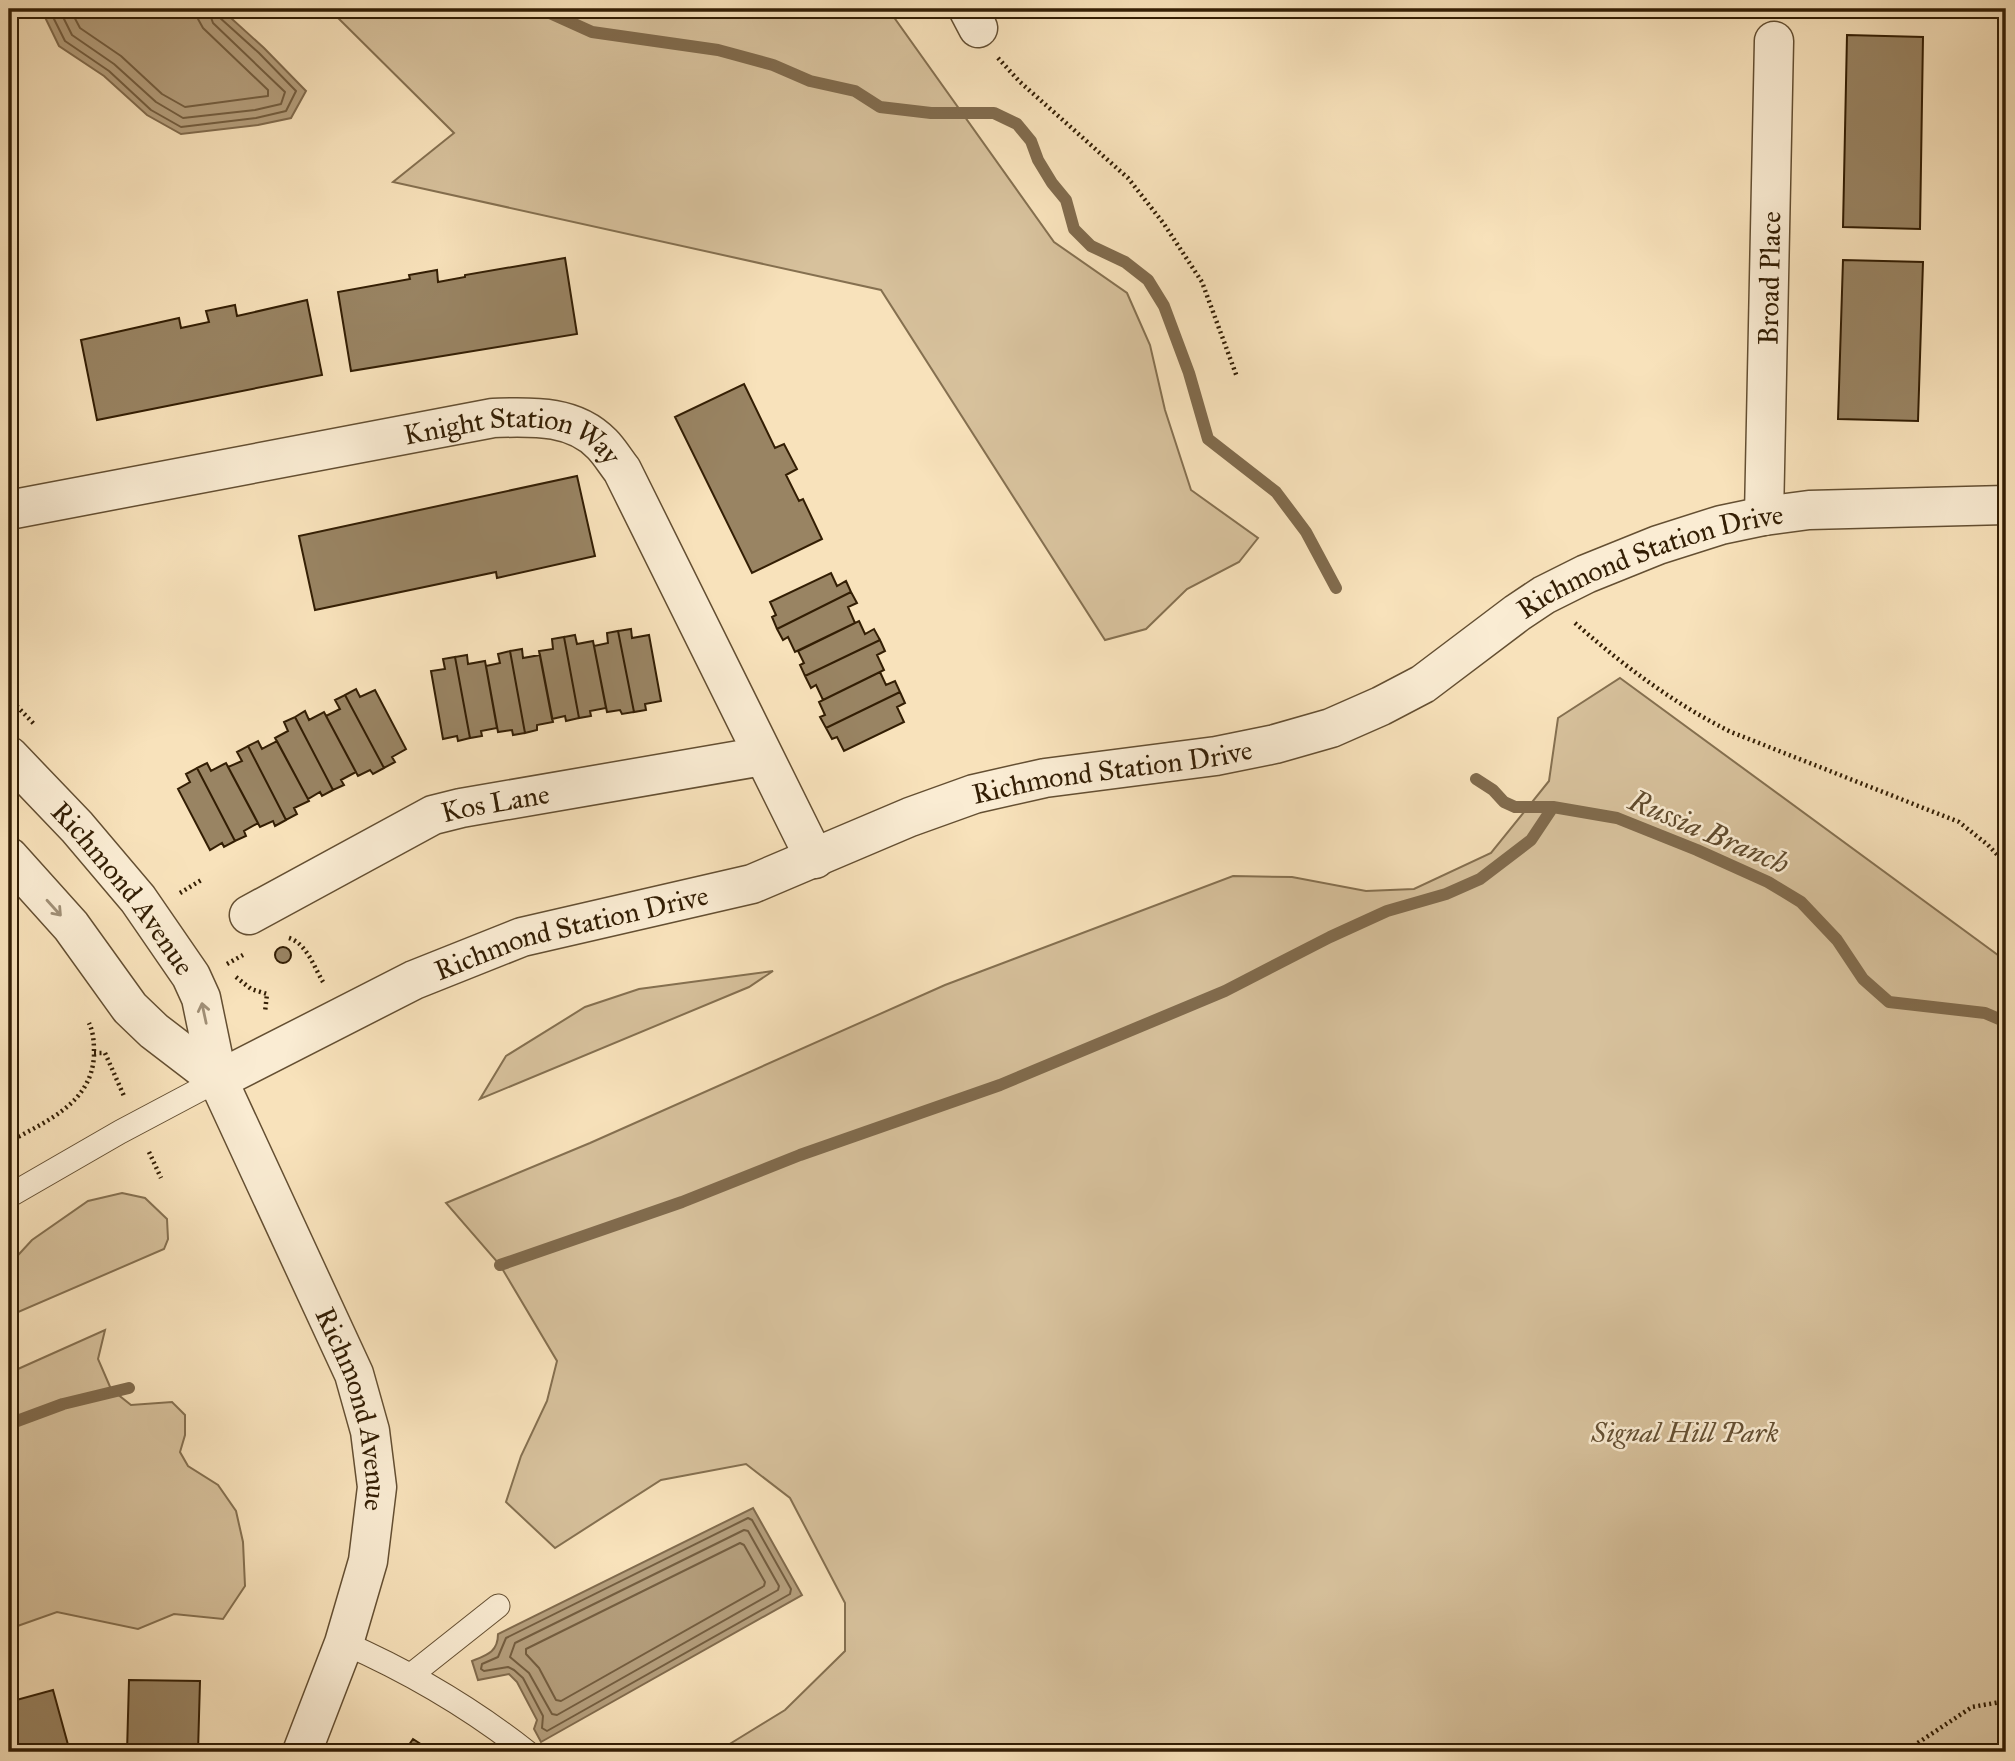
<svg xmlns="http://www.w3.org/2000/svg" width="2015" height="1761" font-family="'IM FELL Great Primer',serif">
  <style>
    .green { fill: #d7c19c; stroke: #857050; stroke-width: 2 }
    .water { fill: #b59f7d; stroke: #816b4d; stroke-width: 2 }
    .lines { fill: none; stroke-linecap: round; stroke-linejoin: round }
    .shore { stroke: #745e40; stroke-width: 2 }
    .stream { stroke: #816b4d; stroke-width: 12 }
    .building { fill: #998463; stroke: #331e04; stroke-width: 2 }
    .service-casing { stroke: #644f32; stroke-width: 25 }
    .minor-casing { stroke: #644f32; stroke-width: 41 }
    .path { stroke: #331e04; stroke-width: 4.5; stroke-dasharray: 2 3.5; stroke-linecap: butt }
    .service { stroke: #faecd3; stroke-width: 23 }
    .minor { stroke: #faecd3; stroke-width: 38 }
    .oneway { stroke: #a08f76 }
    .labels { text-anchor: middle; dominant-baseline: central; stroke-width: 5; stroke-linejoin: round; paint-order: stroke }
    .street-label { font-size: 28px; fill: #331e04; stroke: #faecd3 }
    .park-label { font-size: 28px; font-style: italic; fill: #644f32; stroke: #faecd3 }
    .water-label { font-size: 30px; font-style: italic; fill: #604b2e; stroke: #faecd3 }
  </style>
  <rect width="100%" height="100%" fill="#f8e2bb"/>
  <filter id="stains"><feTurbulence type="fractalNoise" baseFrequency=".00286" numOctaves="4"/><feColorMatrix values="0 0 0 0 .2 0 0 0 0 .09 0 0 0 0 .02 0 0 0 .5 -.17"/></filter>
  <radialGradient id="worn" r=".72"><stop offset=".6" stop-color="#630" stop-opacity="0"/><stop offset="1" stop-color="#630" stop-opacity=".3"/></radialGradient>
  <!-- green -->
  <path class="green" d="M 329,9 L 888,9 L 1054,242 L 1127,293 L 1150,345 L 1165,410 L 1191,490 L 1258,538 L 1239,562 L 1187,589 L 1146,629 L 1105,640 L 881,290 L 393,182 L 454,133 Z
    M 1620,678 L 2006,961 L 2006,1752 L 732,1752 L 728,1745 L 785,1710 L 845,1651 L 845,1603 L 790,1498 L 746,1464 L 661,1480 L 555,1548 L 506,1502 L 521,1456 L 547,1401 L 557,1361 L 500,1265 L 446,1203 L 590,1143 L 945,985 L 1233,876 L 1292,877 L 1366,891 L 1414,889 L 1491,853 L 1549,781 L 1558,718 Z
    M 773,971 L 749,987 L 480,1099 L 506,1056 L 585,1007 L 639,989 Z
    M 122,1193 L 145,1198 L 167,1219 L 168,1239 L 164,1249 L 9,1316 L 9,1265 L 32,1240 L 88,1201 Z
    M 105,1330 L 98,1359 L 111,1389 L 131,1405 L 172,1402 L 185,1415 L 185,1435 L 180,1452 L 188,1466 L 218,1485 L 236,1511 L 243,1542 L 245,1586 L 223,1619 L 174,1614 L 138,1629 L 57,1612 L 9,1629 L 9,1373 Z"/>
  <!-- water -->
  <path class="water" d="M 41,9 L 221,9 L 264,48 L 306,91 L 291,118 L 258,125 L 181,134 L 147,115 L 104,76 L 59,46 Z
    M 753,1508 L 802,1595 L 541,1742 L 534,1729 L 537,1720 L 517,1682 L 509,1674 L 478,1680 L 472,1661 C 487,1655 498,1652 498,1634 Z"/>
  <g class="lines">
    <!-- shore -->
    <path class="shore" d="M 49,9 L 65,41 L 109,71 L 151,110 L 181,127 L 256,118 L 286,111 L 296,91 L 259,53 L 219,17 L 216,9
      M 59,9 L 72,35 L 114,64 L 156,102 L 183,118 L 255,110 L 281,104 L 285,92 L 213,23 L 208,9
      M 70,9 L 80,28 L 121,56 L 162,94 L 185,107 L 268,96 L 268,90 L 203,28 L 198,19 L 197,9
      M 748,1518 L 752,1520 L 791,1589 L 790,1594 L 547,1731 L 542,1728 L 543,1716 L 523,1678 L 514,1670 L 508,1667 L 484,1671 L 481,1669 L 482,1664 L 498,1657 L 506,1638 Z
      M 744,1530 L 748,1531 L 779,1586 L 778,1590 L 557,1715 L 552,1714 L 529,1673 L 510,1657 L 515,1643 Z
      M 740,1543 L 744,1545 L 765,1582 L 764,1586 L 561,1701 L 556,1700 L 539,1668 L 526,1654 L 526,1649 Z"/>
    <!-- stream -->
    <path class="stream" d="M 541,9 L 592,32 L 718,50 L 773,65 L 810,81 L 855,91 L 880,107 L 931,113 L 994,113 L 1017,124 L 1031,141 L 1038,160 L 1052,183 L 1066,200 L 1074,229 L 1091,246 L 1125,262 L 1148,280 L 1164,306 L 1189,373 L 1208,439 L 1276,492 L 1306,532 L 1336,588
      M 1476,779 L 1493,790 L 1504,802 L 1515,807 L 1553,807 L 1617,818 L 1697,850 L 1768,882 L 1801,902 L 1837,940 L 1863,979 L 1889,1002 L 1985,1013 L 2006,1022
      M 500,1265 L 682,1202 L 800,1155 L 1000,1085 L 1225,991 L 1330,937 L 1387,911 L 1446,894 L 1480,879 L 1531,840 L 1553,807
      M 9,1424 L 63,1404 L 129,1388"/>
  </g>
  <!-- building -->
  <path class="building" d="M 1847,35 L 1923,37 L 1920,229 L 1843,227 Z
    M 565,258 L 577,334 L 351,371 L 338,292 L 410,279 L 409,275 L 437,270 L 438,282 L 465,277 L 465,275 Z
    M 1843,260 L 1923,262 L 1918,421 L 1838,419 Z
    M 307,300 L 322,375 L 97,420 L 81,340 L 179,318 L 181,328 L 209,322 L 206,311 L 235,305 L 237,316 Z
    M 744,384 L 775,448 L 784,444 L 797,469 L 786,475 L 799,501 L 803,499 L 822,539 L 752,573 L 675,417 Z
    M 577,476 L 595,556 L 497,578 L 496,572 L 315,610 L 299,536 Z
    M 831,573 L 837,586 L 846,581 L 851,592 L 777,629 L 772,617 L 776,615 L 770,602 Z
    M 851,592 L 857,603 L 848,607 L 855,623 L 795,652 L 788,637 L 783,640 L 777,629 Z
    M 859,621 L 865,634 L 874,629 L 880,640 L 805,676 L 800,665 L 804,663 L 798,651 Z
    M 631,629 L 632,638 L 649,635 L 661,701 L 645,704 L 646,710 L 634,712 L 618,631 Z
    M 618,631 L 634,712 L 622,714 L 620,710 L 607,712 L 594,646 L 608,643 L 607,633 Z
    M 575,635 L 577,644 L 593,641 L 606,708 L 590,711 L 591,716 L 579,718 L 564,637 Z
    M 564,637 L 579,718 L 566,721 L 565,716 L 552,719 L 539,651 L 553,649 L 552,639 Z
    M 880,640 L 885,651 L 877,655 L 884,670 L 823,700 L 816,685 L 811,688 L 805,676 Z
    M 522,649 L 523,658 L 540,655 L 553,722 L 537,725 L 537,730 L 525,733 L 510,651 Z
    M 510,651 L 525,733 L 513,735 L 512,730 L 498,732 L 486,666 L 500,663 L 498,654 Z
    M 467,655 L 468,664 L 485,661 L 497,728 L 481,731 L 482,736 L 470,738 L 455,657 Z
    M 455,657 L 470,738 L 458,741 L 457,736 L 443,739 L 431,671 L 445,669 L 443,659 Z
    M 880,672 L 886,685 L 895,681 L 900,692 L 826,728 L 820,717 L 825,715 L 819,702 Z
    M 356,689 L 360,697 L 375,690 L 406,749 L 392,757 L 395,762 L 384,768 L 345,695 Z
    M 900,692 L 905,703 L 897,707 L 904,722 L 844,751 L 837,737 L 832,739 L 826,728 Z
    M 345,695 L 384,768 L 373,774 L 370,770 L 358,776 L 326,716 L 340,709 L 335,700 Z
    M 305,711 L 309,720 L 324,712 L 356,772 L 341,780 L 344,785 L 333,790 L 295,717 Z
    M 295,717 L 333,790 L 322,796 L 320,792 L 308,799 L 275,738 L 288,731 L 284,722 Z
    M 258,741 L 262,749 L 277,741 L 309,801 L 294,808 L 297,814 L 286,820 L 248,746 Z
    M 248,746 L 286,820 L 275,826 L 273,821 L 260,827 L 228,767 L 242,761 L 237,752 Z
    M 207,763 L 211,771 L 226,763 L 258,823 L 244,831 L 246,836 L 235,841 L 197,768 Z
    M 197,768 L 235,841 L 224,847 L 222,843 L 210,850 L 178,789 L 190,782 L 186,774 Z
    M275 955a8 8 0 1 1 16 0a8 8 0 1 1-16 0Z
    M 129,1680 L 200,1681 L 198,1752 L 127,1752 Z
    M 53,1690 L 70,1752 L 9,1752 L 9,1702 Z
    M 413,1739 L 433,1752 L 404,1752 Z"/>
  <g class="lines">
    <!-- service casing -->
    <g class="service-casing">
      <path id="service" d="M 9,1196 L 120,1132 L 218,1080
        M 344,1643 C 410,1672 471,1708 527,1752
        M 411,1675 L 498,1606"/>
    </g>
    <!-- minor casing -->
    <g class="minor-casing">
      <g id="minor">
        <path d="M 968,9 L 978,28"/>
        <path id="s1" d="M 9,510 L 493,418 C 531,417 573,414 602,444 C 609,451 615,461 622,470 L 815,859"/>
        <path id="s2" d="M 1764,516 L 1774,41"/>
        <path id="s3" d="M 9,756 L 77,827 L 138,899 L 191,976 L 201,998 L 218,1080 L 354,1374 L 370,1431 L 377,1487 L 368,1561 L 344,1643 L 302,1752"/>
        <path d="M 9,857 L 71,926 L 130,1008 L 154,1031 L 218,1080"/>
        <path id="s4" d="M 249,915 L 433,815 L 461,808 L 763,756"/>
        <path id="s5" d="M 218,1080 L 414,980 L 522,937 L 752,884 L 910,817 L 974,794 L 1045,778 L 1216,756 L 1275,744 L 1331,728 L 1381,706 L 1423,684 L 1517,613 L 1544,595 L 1586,574 L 1658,545 L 1721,525 L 1764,516 L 1809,510 L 2006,505"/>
      </g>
    </g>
    <!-- path -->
    <path class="path" d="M 998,58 L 1020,82 L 1128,178 L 1164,224 L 1202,282 L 1237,377
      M 1575,623 C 1624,666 1673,703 1731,732 L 1959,822 L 1988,845 L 2006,864
      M 9,698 L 34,724
      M 180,893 L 203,879
      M 289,938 C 307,944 314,967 323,982
      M 227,964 L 243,955
      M 236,977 L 251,989 L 267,994 L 265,1012
      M 94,1053 L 105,1053 L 124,1096
      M 9,1142 C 46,1121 91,1104 94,1056 C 94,1044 94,1034 89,1023
      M 149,1152 L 161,1178
      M 1904,1752 L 1972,1707 L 2006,1701"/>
    <!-- service -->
    <use href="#service" class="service"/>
    <!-- minor -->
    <use href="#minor" class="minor"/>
  </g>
  <!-- one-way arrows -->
  <defs><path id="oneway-shaft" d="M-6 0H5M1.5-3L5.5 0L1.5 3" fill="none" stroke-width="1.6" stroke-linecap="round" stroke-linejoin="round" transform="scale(1.75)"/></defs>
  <g class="oneway">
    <use href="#oneway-shaft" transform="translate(54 908) rotate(48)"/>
    <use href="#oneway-shaft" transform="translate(204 1013) rotate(-102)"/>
  </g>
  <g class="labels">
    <!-- street labels -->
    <g class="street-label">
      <text stroke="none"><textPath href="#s2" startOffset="238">Broad Place</textPath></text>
      <text stroke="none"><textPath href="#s1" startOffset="516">Knight Station Way</textPath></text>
      <text stroke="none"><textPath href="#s5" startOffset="1540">Richmond Station Drive</textPath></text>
      <text stroke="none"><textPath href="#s5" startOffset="952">Richmond Station Drive</textPath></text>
      <text stroke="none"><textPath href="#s4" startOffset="273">Kos Lane</textPath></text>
      <text stroke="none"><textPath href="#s3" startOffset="175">Richmond Avenue</textPath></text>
      <text stroke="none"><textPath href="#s5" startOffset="385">Richmond Station Drive</textPath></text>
      <text stroke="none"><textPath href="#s3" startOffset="752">Richmond Avenue</textPath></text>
    </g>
    <!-- park labels -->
    <g class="park-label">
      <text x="1685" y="1432">Signal Hill Park</text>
    </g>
    <!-- water labels -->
    <g class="water-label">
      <text transform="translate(1709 832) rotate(23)">Russia Branch</text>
    </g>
  </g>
  <!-- margin -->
  <rect width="2015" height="1761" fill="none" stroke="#f8e2bb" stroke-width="35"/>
  <rect x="10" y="10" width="1994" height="1740" fill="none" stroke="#331e04" stroke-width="3.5"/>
  <rect x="18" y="18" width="1980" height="1726" fill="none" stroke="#331e04" stroke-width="2"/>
  <rect width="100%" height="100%" filter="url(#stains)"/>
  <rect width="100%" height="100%" fill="url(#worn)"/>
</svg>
